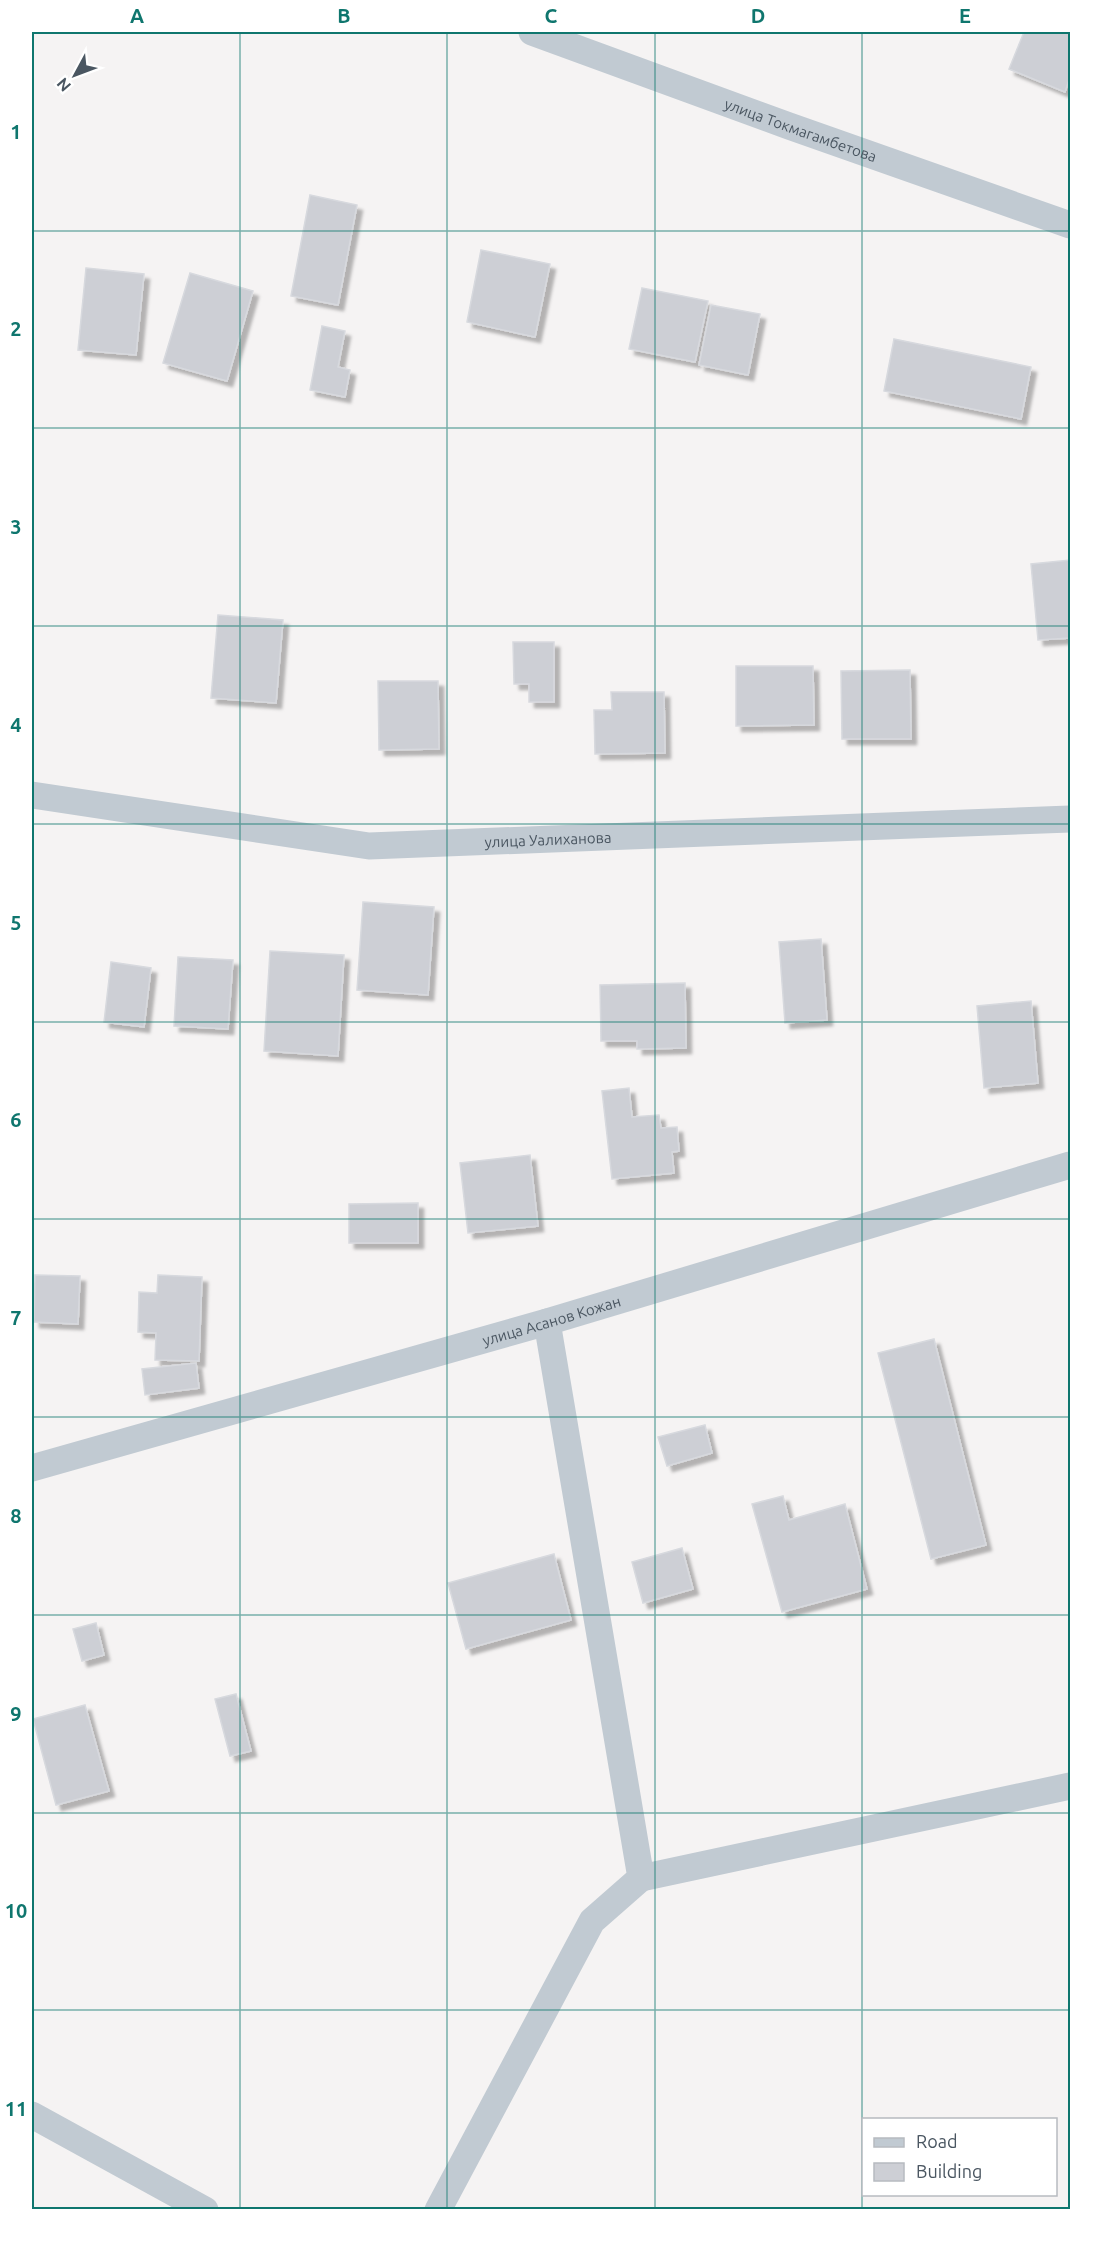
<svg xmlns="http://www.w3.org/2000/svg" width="1102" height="2241" font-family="Ubuntu,sans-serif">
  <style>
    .building { fill: #cdcfd5; stroke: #d7d9de; stroke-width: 1.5; filter: url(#shadow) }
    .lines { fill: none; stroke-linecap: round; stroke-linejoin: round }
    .street { stroke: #c1cad2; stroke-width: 27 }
    .grid { fill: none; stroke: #0f766e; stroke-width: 1.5; stroke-opacity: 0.55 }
    .labels { text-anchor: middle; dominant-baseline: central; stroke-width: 6; stroke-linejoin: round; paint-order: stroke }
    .street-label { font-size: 15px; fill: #4a5661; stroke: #fff }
    .neatline { fill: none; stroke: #0f766e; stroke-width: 2 }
    .grid-label { font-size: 20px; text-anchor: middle; font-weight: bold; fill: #0f766e }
  </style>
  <defs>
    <filter id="shadow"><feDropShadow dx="5.5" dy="5.5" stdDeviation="1.5" flood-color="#0004"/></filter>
  </defs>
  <rect width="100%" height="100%" fill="#f5f3f3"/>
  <!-- building -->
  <path class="building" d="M 1024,32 L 1070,32 L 1070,77 L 1065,92 L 1009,69 Z
    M 310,195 L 357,205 L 338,305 L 291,296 Z
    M 481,250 L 550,264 L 535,337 L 467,322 Z
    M 86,268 L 144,274 L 136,355 L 78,350 Z
    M 190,273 L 253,291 L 227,381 L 163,363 Z
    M 642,288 L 708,301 L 695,362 L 629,349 Z
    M 711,305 L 760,314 L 748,375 L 699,365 Z
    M 322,326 L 345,331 L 338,367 L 350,370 L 345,397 L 310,390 Z
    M 894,339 L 1031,367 L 1021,419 L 884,391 Z
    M 1070,560 L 1070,638 L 1038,640 L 1031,564 Z
    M 218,615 L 283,620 L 276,703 L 211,698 Z
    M 513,642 L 554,642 L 554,702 L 529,702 L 529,684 L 514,684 Z
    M 736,666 L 813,666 L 814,725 L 736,726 Z
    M 910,670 L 911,739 L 842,739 L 841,671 Z
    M 378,681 L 438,681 L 439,749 L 379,750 Z
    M 611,692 L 664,692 L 665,753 L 595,754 L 594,710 L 612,710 Z
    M 363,902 L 434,907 L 428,995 L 357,990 Z
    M 821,939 L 827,1020 L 785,1023 L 779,942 Z
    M 270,951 L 344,955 L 338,1056 L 264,1051 Z
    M 178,957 L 233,960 L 228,1029 L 174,1026 Z
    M 111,962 L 151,968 L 144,1027 L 104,1022 Z
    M 685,983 L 686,1048 L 637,1049 L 637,1041 L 601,1041 L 600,985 Z
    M 1031,1001 L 1038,1083 L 984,1088 L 977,1006 Z
    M 629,1088 L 632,1117 L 659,1115 L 661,1128 L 677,1127 L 679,1151 L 672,1152 L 674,1173 L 612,1179 L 602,1091 Z
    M 530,1155 L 538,1226 L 468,1233 L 460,1163 Z
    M 418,1203 L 418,1243 L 349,1243 L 349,1204 Z
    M 35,1275 L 80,1276 L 78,1324 L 34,1322 Z
    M 158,1275 L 202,1277 L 199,1361 L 155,1360 L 156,1333 L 138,1332 L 139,1292 L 157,1293 Z
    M 934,1339 L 986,1545 L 931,1559 L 878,1353 Z
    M 196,1363 L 199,1388 L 145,1395 L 142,1369 Z
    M 705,1425 L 712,1453 L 667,1466 L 658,1437 Z
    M 783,1496 L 789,1520 L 845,1504 L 867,1589 L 782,1612 L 752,1504 Z
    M 682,1548 L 693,1589 L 643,1603 L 632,1562 Z
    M 554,1554 L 571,1620 L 466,1649 L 448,1583 Z
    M 96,1623 L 104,1655 L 82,1661 L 73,1629 Z
    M 236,1694 L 251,1751 L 230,1756 L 215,1699 Z
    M 85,1705 L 109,1791 L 56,1805 L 33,1719 Z"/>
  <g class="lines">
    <!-- street -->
    <g class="street">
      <path id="s1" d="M 532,32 L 789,126 L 1070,225"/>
      <path id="s2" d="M 32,795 L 369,846 L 1070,819"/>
      <path id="s3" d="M 32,1468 L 547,1322 L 1070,1165"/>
      <path d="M 641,1878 L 1070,1786"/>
      <path d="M 32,2115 L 205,2210"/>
      <path d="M 438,2210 L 592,1921 L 641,1878 L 547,1322"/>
    </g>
  </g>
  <!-- grid -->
  <path class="grid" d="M 240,32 L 240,2210M 447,32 L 447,2210M 655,32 L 655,2210M 862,32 L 862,2210M 32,231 L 1070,231M 32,428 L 1070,428M 32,626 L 1070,626M 32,824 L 1070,824M 32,1022 L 1070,1022M 32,1219 L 1070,1219M 32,1417 L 1070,1417M 32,1615 L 1070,1615M 32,1813 L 1070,1813M 32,2010 L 1070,2010"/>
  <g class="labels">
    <!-- street labels -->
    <g class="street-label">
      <text stroke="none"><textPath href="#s1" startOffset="286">улица Токмагамбетова</textPath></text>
      <text stroke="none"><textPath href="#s2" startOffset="520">улица Уалиханова</textPath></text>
      <text stroke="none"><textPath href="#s3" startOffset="540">улица Асанов Кожан</textPath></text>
    </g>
  </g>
  <!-- border -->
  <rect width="1102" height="2241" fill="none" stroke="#ffffff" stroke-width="66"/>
  <!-- legend -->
  <rect x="862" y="2118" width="195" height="78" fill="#ffffff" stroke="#b7bbc0" stroke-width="1.5"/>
  <rect x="874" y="2138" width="30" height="9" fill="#c1cad2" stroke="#b7bbc0" stroke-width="1.5"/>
  <text x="916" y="2148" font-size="18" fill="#4a5661">Road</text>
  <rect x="874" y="2163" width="30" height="18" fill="#cdcfd5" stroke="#b7bbc0" stroke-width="1.5"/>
  <text x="916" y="2178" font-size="18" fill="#4a5661">Building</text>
  <!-- north arrow -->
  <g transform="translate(75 75) rotate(229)" stroke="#ffffff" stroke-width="4.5" paint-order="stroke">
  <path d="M0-4.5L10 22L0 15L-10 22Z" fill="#4a5661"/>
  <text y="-9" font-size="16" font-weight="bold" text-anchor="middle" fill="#4a5661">N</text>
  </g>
  <rect x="33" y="33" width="1036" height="2175" class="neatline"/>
  <g class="grid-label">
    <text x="137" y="23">A</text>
    <text x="344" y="23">B</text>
    <text x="551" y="23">C</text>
    <text x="758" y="23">D</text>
    <text x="965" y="23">E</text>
    <text x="16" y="139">1</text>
    <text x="16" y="336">2</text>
    <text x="16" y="534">3</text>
    <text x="16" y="732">4</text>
    <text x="16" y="930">5</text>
    <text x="16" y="1127">6</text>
    <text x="16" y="1325">7</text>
    <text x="16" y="1523">8</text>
    <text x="16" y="1721">9</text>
    <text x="16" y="1918">10</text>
    <text x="16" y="2116">11</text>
  </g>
</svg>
